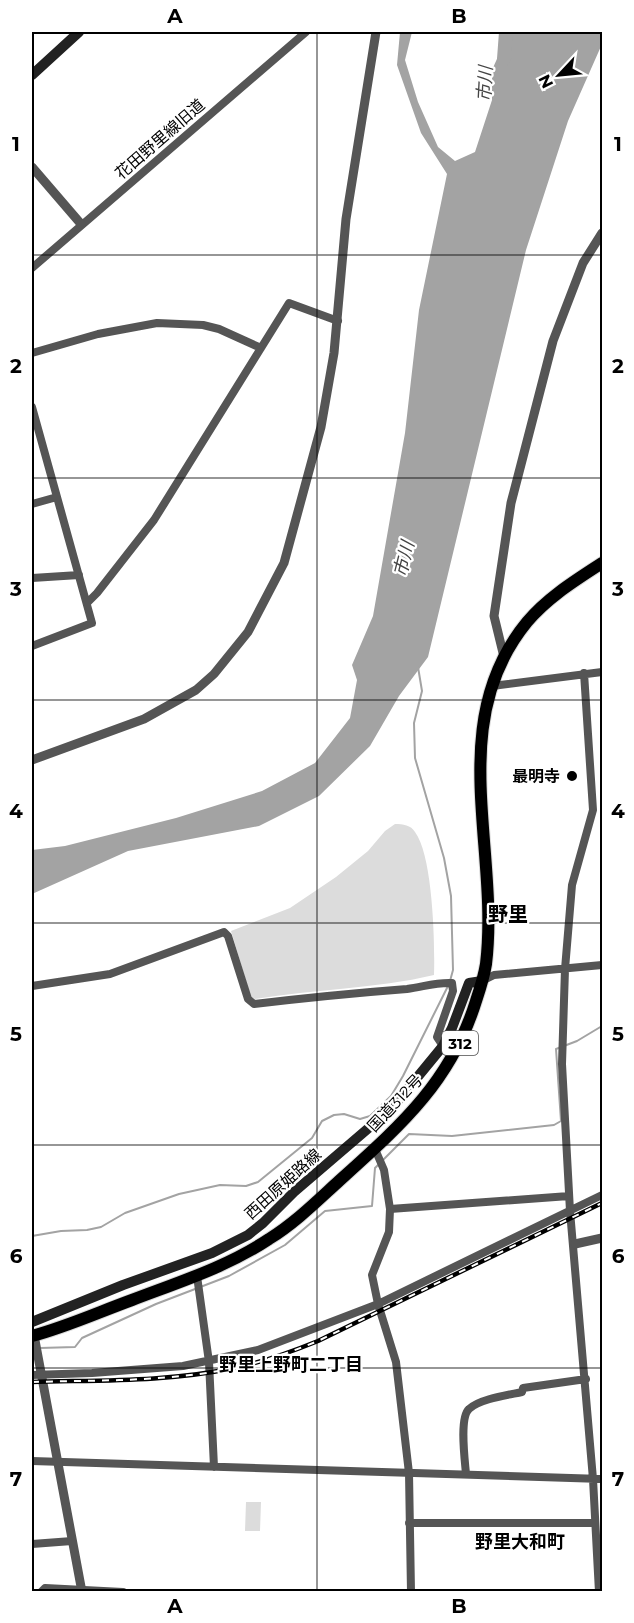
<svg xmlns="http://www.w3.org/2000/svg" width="634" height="1623" font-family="Montserrat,'Noto Sans JP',sans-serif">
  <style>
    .green { fill: #dcdcdc }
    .water { fill: #a3a3a3 }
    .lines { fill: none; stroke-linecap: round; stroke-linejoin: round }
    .stream { stroke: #a3a3a3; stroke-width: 2 }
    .river { stroke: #a3a3a3; stroke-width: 14 }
    .trunk-casing { stroke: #dbdbdb; stroke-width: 14 }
    .minor { stroke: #555; stroke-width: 8 }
    .tertiary { stroke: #555; stroke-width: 9 }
    .secondary { stroke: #222; stroke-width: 10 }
    .trunk { stroke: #000; stroke-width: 12 }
    .rail-casing { stroke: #000; stroke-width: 4.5 }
    .rail { stroke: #fff; stroke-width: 2; stroke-dasharray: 7; stroke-linecap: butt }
    .grid { fill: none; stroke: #000; stroke-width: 1.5; stroke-opacity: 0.55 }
    .poi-dot { fill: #000; stroke: #fff; stroke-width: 2 }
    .labels { text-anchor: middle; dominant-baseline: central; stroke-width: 4.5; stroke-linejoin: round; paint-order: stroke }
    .shield { fill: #fff; stroke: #4c4c4c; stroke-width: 1.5 }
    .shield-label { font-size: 15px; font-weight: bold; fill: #000 }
    .street-label { font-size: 16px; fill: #000; stroke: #fff }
    .poi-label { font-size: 16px; font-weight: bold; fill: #000; stroke: #fff; text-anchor: end }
    .water-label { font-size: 18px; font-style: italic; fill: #444; stroke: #fff }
    .neighbourhood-label { font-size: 18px; font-weight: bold; fill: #000; stroke: #fff }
    .quarter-label { font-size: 20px; font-weight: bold; fill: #000; stroke: #fff }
    .neatline { fill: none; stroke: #000; stroke-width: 2 }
    .grid-label { font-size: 20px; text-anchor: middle; font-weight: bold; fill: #000 }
  </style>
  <rect width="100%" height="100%" fill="#fff"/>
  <!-- green -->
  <path class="green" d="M 395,824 C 403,824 411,825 415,832 C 433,856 435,944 434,975 C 375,989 315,989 255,999 L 251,997 L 231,931 L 290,908 L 336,877 L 368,851 L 385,831 Z
    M 246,1502 L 261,1502 L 260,1531 L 245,1531 Z"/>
  <!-- water -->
  <path class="water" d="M 400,32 L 412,32 L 405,60 L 418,102 L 438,147 L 455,161 L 475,152 L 492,100 L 492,70 L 509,32 L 602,32 L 602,44 L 568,121 L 526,250 L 428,657 L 399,696 L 370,746 L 319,796 L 259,826 L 128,851 L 32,894 L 32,850 L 65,846 L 176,818 L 262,791 L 315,763 L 350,718 L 357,680 L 352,665 L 373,616 L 405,433 L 419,310 L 447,174 L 421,133 L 397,65 Z"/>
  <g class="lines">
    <!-- stream -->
    <path class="stream" d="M 418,667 L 422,691 L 414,723 L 415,758 L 444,858 L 451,896 L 453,970 L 450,981
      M 32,1236 L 61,1231 L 87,1230 L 101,1227 L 125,1213 L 179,1194 L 220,1185 L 246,1186 L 258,1182 L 312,1138 L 322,1121 L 334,1115 L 344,1114 L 360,1119 L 370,1116 L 391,1096 L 403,1076 L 448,986
      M 40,1348 L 75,1347 L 82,1338 L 156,1304 L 229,1276 L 285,1245 L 325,1211 L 372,1206 L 375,1168 L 409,1134 L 452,1136 L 554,1125 L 561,1121 L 556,1049 L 577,1041 L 602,1026"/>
    <!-- river -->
    <path class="river" d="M 504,59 L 506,32"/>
    <!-- trunk casing -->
    <g class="trunk-casing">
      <path id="trunk" d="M 32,1336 C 66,1327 99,1312 132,1300 C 179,1282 227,1267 269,1239 C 295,1223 317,1201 339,1181 C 400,1126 451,1082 476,1001 C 480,989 484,977 486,964 C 500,848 444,723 527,622 C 548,597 576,580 602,563"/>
    </g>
    <!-- minor -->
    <path class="minor" d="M 32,268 L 306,32
      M 32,353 L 98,334 L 157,323 L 203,325 L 219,329 L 261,348
      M 32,407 L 92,623 L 32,646
      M 32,504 L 57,497
      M 32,578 L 79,575
      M 87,603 L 97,593 L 154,520 L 289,303 L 338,321
      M 584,673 L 593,810 L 572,885 L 565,969 L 562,1064 L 570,1211 L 593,1479 L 599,1592
      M 492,686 L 602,672
      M 482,981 L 494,975 L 602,965
      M 32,986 L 110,974 L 224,932 L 228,936 L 248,999 L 254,1004 C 305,998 355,993 407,989 C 423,987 436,982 452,983 L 453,991 L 437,1037 L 443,1046
      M 375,1149 L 384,1170 L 390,1209 L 389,1232 L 372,1275 L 378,1304 L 396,1362 L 409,1473 L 411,1592
      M 390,1209 L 569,1196
      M 197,1276 L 209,1362 L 214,1467
      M 32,1375 L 92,1373 L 183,1366 L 258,1350 L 378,1304 L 602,1195
      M 32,1461 L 602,1479
      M 466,1474 C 465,1461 459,1418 469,1409 C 479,1399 508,1395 522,1392 L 523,1388 L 586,1379
      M 409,1523 L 595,1523
      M 32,1544 L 72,1541
      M 41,1592 L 45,1588 L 123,1592"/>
    <!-- tertiary -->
    <path class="tertiary" d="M 32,167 L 81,224
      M 504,657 L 494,616 L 511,503 L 553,341 L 583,263 L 602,233
      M 32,760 L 144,719 L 196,690 L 214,674 L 248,632 L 284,563 L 321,427 L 334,353 L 346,219 L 376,32
      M 575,1244 L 602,1238
      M 34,1335 L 82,1592"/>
    <!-- secondary -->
    <path class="secondary" d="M 32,75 L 79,32
      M 32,1322 L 123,1285 L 212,1253 L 248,1235 L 263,1223 L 294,1192 L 392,1108 L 443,1046 L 452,1028 L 469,983 L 482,981"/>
    <!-- trunk -->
    <use href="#trunk" class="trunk"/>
    <!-- rail casing -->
    <g class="rail-casing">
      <path id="rail" d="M 32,1382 C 99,1380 168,1382 234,1368 C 263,1362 291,1352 318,1341 L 602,1203"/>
    </g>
    <!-- rail -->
    <use href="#rail" class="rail"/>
  </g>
  <!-- grid -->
  <path class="grid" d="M 317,32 L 317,1592M 32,255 L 602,255M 32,478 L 602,478M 32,700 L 602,700M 32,923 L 602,923M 32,1145 L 602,1145M 32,1368 L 602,1368"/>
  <!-- markers -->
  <circle class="poi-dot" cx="572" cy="776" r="6"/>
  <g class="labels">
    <!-- shield labels -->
    <rect class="shield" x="442" y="1031" width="36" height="24" rx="4.5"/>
    <g class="shield-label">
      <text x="460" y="1043">312</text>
    </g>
    <!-- street labels -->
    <g class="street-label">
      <text transform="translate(160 139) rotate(-41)">花田野里線旧道</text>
      <text transform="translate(395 1103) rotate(-47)">国道312号</text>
      <text transform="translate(283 1184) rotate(-42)">西田原姫路線</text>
    </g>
    <!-- poi labels -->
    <g class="poi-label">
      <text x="560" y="776">最明寺</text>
    </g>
    <!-- water labels -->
    <g class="water-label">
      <text transform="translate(485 84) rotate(-87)">市川</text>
      <text transform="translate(404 559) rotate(-76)">市川</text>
    </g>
    <!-- neighbourhood labels -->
    <g class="neighbourhood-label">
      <text x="291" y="1365">野里上野町二丁目</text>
      <text x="520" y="1542">野里大和町</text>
    </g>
    <!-- quarter labels -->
    <g class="quarter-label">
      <text x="508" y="914">野里</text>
    </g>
  </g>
  <!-- border -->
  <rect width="634" height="1623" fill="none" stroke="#ffffff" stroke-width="66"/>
  <!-- north arrow -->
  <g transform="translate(559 75) rotate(244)" stroke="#ffffff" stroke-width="4.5" paint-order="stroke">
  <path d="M0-4.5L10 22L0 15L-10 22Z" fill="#000000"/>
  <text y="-9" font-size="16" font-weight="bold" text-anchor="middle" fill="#000000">N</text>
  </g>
  <rect x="33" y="33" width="568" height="1557" class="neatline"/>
  <g class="grid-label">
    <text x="175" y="23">A</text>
    <text x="459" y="23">B</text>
    <text x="16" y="151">1</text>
    <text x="618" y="151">1</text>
    <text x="16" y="373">2</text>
    <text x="618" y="373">2</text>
    <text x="16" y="596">3</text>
    <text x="618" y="596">3</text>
    <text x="16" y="818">4</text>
    <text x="618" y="818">4</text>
    <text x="16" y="1041">5</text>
    <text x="618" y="1041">5</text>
    <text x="16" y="1263">6</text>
    <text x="618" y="1263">6</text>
    <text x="16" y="1486">7</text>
    <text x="618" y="1486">7</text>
    <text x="175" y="1613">A</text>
    <text x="459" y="1613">B</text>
  </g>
</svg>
